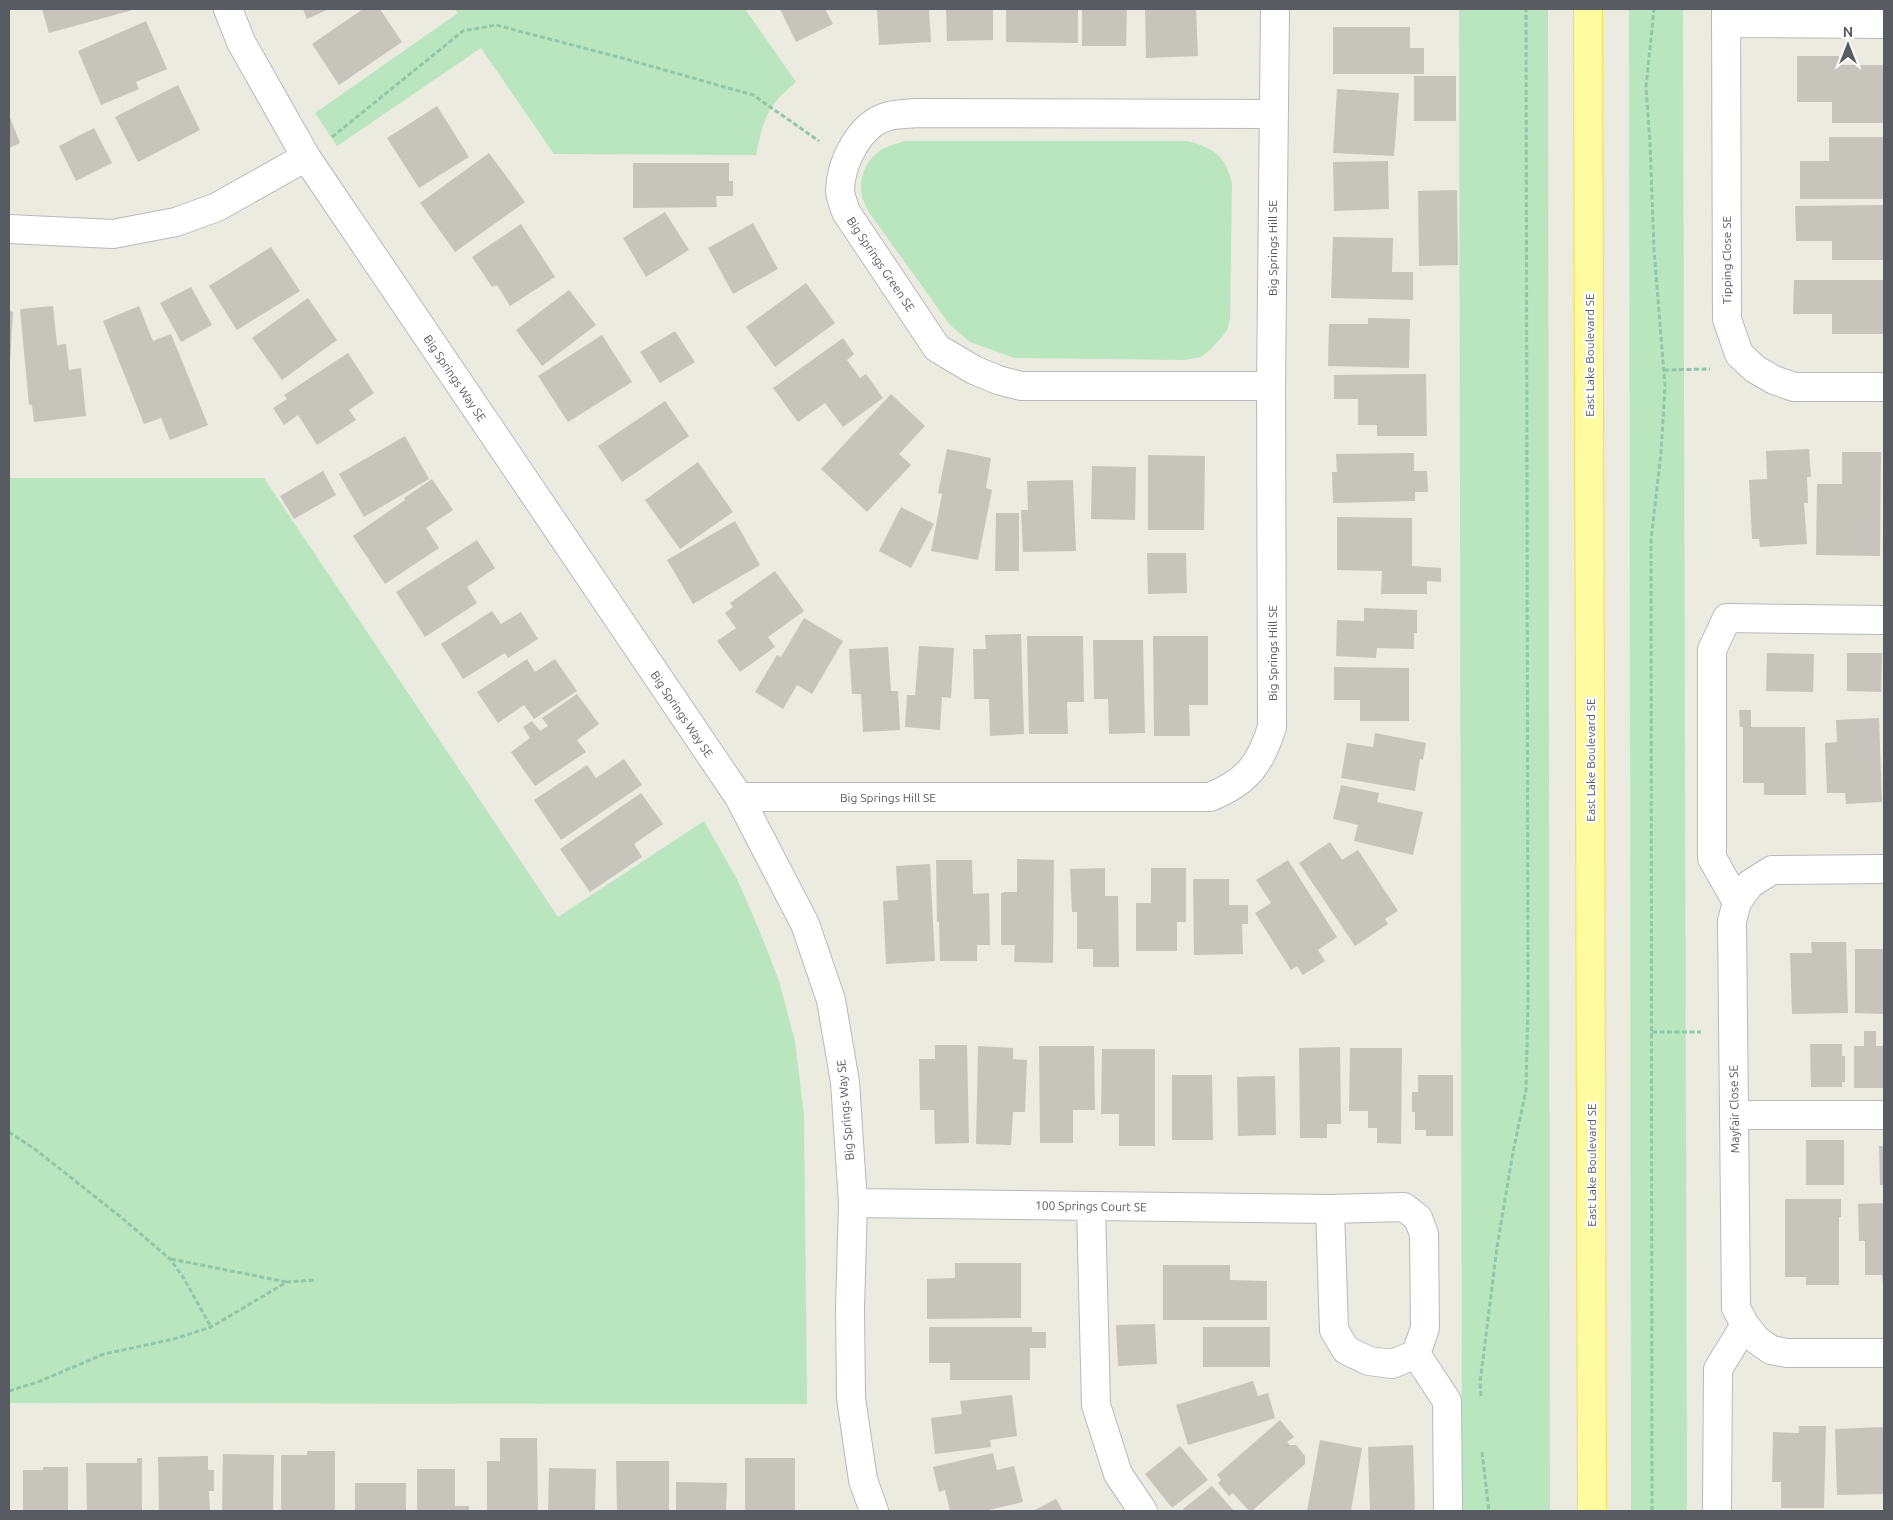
<svg xmlns="http://www.w3.org/2000/svg" width="1893" height="1520" font-family="Ubuntu,sans-serif">
  <style>
    .green { fill: #b9e6bf }
    .building { fill: #c7c4bc }
    .lines { fill: none; stroke-linecap: round; stroke-linejoin: round }
    .minor-casing { stroke: #b7b9bf; stroke-width: 30 }
    .major-casing { stroke: #f7db4d; stroke-width: 30 }
    .path { stroke: #92c6a8; stroke-width: 3; stroke-dasharray: 5 2.5; stroke-linecap: butt }
    .minor { stroke: #fff; stroke-width: 28 }
    .major { stroke: #fffba1; stroke-width: 28 }
    .labels { text-anchor: middle; dominant-baseline: central; stroke-width: 4.5; stroke-linejoin: round; paint-order: stroke }
    .street-label { font-size: 12px; fill: #585b61; stroke: #fff }
  </style>
  <rect width="100%" height="100%" fill="#ecebdf"/>
  <!-- green -->
  <path class="green" d="M 455,9 L 745,9 L 796,82 C 767,106 763,120 756,155 L 554,154 L 481,48 L 337,146 L 315,113 L 458,13 Z
    M 1459,9 L 1548,9 L 1550,1511 L 1462,1511 Z
    M 1629,9 L 1683,9 L 1687,1511 L 1631,1511 Z
    M 906,141 L 1188,141 C 1215,149 1226,156 1232,184 L 1230,319 L 1227,331 L 1211,349 L 1201,357 L 1185,360 L 1014,358 L 970,342 L 950,325 L 868,211 C 866,206 863,201 862,196 C 857,177 869,154 887,147 C 893,144 900,143 906,141 Z
    M 9,478 L 264,478 L 558,917 L 704,821 L 738,881 L 760,932 L 779,981 L 795,1041 L 804,1115 L 807,1404 L 9,1403 Z"/>
  <!-- building -->
  <path class="building" d="M 42,9 L 136,9 L 49,33 Z
    M 303,9 L 329,9 L 307,19 Z
    M 363,9 L 380,9 L 402,42 L 339,85 L 312,44 Z
    M 780,9 L 825,9 L 833,24 L 796,42 Z
    M 877,9 L 929,9 L 931,42 L 879,45 Z
    M 946,9 L 993,9 L 993,40 L 947,41 Z
    M 1006,9 L 1078,9 L 1078,43 L 1006,42 Z
    M 1082,9 L 1127,9 L 1126,46 L 1082,46 Z
    M 1145,9 L 1196,9 L 1198,56 L 1146,58 Z
    M 146,21 L 167,69 L 136,82 L 139,89 L 101,105 L 78,51 Z
    M 1333,27 L 1410,27 L 1410,48 L 1424,48 L 1424,74 L 1333,74 Z
    M 1797,56 L 1839,56 L 1839,65 L 1884,65 L 1884,123 L 1832,123 L 1832,102 L 1797,102 Z
    M 1414,76 L 1456,76 L 1456,121 L 1414,121 Z
    M 178,85 L 200,130 L 138,162 L 115,117 Z
    M 1337,89 L 1399,93 L 1394,156 L 1333,153 Z
    M 437,106 L 469,157 L 419,188 L 387,138 Z
    M 9,115 L 20,143 L 9,148 Z
    M 94,128 L 112,163 L 76,181 L 59,146 Z
    M 1829,137 L 1884,137 L 1884,199 L 1800,199 L 1800,161 L 1829,161 Z
    M 489,153 L 525,202 L 455,252 L 420,203 Z
    M 1388,161 L 1389,209 L 1334,211 L 1333,162 Z
    M 633,163 L 729,163 L 729,181 L 733,181 L 733,196 L 716,196 L 717,207 L 633,208 Z
    M 1457,190 L 1458,265 L 1419,266 L 1418,191 Z
    M 1884,205 L 1884,260 L 1832,260 L 1832,241 L 1796,241 L 1795,206 Z
    M 665,212 L 689,250 L 646,277 L 623,238 Z
    M 753,223 L 778,269 L 733,294 L 708,248 Z
    M 521,224 L 555,277 L 510,306 L 497,285 L 492,287 L 472,257 Z
    M 1333,237 L 1393,238 L 1392,272 L 1413,272 L 1413,300 L 1331,298 Z
    M 271,247 L 300,291 L 237,330 L 209,286 Z
    M 1794,280 L 1884,280 L 1884,334 L 1832,334 L 1832,314 L 1793,314 Z
    M 806,283 L 835,323 L 775,367 L 746,327 Z
    M 191,287 L 212,325 L 181,342 L 160,303 Z
    M 569,290 L 596,325 L 542,366 L 516,330 Z
    M 308,298 L 337,340 L 282,380 L 252,338 Z
    M 53,306 L 57,345 L 66,344 L 69,370 L 81,368 L 86,416 L 34,422 L 32,405 L 29,405 L 20,309 Z
    M 139,306 L 153,341 L 171,334 L 208,425 L 170,440 L 161,418 L 144,424 L 103,321 Z
    M 9,311 L 13,312 L 10,363 L 9,363 Z
    M 1368,318 L 1410,319 L 1409,368 L 1328,366 L 1329,324 L 1368,324 Z
    M 675,331 L 695,362 L 660,383 L 640,352 Z
    M 602,335 L 632,382 L 568,422 L 538,376 Z
    M 843,338 L 854,354 L 847,360 L 860,378 L 866,374 L 883,398 L 843,427 L 825,403 L 798,422 L 773,388 Z
    M 348,353 L 374,393 L 349,410 L 356,420 L 317,445 L 298,415 L 284,425 L 273,408 L 287,399 L 284,395 Z
    M 1426,374 L 1427,436 L 1377,436 L 1377,425 L 1358,425 L 1358,399 L 1334,399 L 1334,375 Z
    M 891,394 L 925,426 L 899,454 L 911,465 L 867,512 L 821,469 Z
    M 665,401 L 689,436 L 622,482 L 598,446 Z
    M 405,436 L 429,479 L 364,517 L 339,474 Z
    M 947,449 L 991,458 L 986,488 L 992,490 L 978,560 L 931,551 L 942,494 L 938,493 Z
    M 1809,449 L 1811,477 L 1807,477 L 1808,503 L 1804,503 L 1807,544 L 1760,547 L 1759,539 L 1752,539 L 1749,480 L 1767,479 L 1766,451 Z
    M 1842,452 L 1881,452 L 1880,556 L 1816,555 L 1817,484 L 1842,484 Z
    M 1414,453 L 1414,471 L 1427,471 L 1428,492 L 1415,492 L 1415,501 L 1333,503 L 1332,472 L 1337,472 L 1336,454 Z
    M 1148,455 L 1205,456 L 1204,530 L 1148,530 Z
    M 698,462 L 733,512 L 680,549 L 645,500 Z
    M 1092,466 L 1136,467 L 1135,520 L 1091,519 Z
    M 323,471 L 336,495 L 294,519 L 280,496 Z
    M 432,479 L 453,510 L 426,528 L 439,548 L 385,584 L 353,536 L 405,500 L 404,498 Z
    M 1073,480 L 1076,551 L 1023,552 L 1021,510 L 1028,510 L 1027,481 Z
    M 901,507 L 934,524 L 911,568 L 879,551 Z
    M 996,513 L 1019,513 L 1019,571 L 995,571 Z
    M 1337,517 L 1412,518 L 1412,566 L 1441,568 L 1441,582 L 1427,581 L 1427,594 L 1381,594 L 1382,571 L 1337,570 Z
    M 735,521 L 760,565 L 693,604 L 667,560 Z
    M 477,540 L 495,568 L 467,587 L 477,603 L 425,637 L 396,592 Z
    M 1147,553 L 1186,553 L 1187,593 L 1148,594 Z
    M 775,571 L 804,611 L 768,637 L 775,647 L 740,672 L 717,641 L 736,628 L 725,613 L 733,607 L 730,603 Z
    M 1364,608 L 1417,610 L 1417,633 L 1414,633 L 1414,649 L 1377,648 L 1376,658 L 1336,656 L 1337,620 L 1364,621 Z
    M 492,611 L 501,624 L 521,612 L 538,639 L 508,658 L 505,653 L 463,679 L 441,644 Z
    M 804,618 L 843,641 L 812,694 L 797,685 L 783,709 L 755,692 L 777,655 L 781,657 Z
    M 1021,634 L 1024,734 L 990,736 L 989,699 L 974,699 L 973,649 L 986,649 L 985,635 Z
    M 1027,636 L 1083,636 L 1084,702 L 1067,702 L 1068,734 L 1029,734 Z
    M 1153,636 L 1208,636 L 1208,705 L 1189,705 L 1190,736 L 1154,736 Z
    M 1093,640 L 1143,640 L 1145,733 L 1109,734 L 1108,699 L 1094,699 Z
    M 919,646 L 954,648 L 951,698 L 942,697 L 940,730 L 905,727 L 907,695 L 915,695 Z
    M 888,647 L 891,691 L 898,691 L 900,730 L 863,732 L 861,694 L 852,694 L 849,649 Z
    M 1767,653 L 1814,654 L 1813,692 L 1766,691 Z
    M 1847,653 L 1882,653 L 1881,692 L 1847,691 Z
    M 527,659 L 535,672 L 555,659 L 577,691 L 534,719 L 524,705 L 498,723 L 477,692 Z
    M 1334,667 L 1409,668 L 1409,721 L 1360,721 L 1360,700 L 1334,700 Z
    M 577,694 L 599,724 L 577,740 L 586,752 L 535,786 L 511,752 L 530,738 L 523,727 L 532,721 L 540,731 L 548,726 L 542,718 Z
    M 1739,710 L 1751,710 L 1751,727 L 1805,727 L 1806,795 L 1764,795 L 1764,783 L 1743,783 L 1743,727 L 1740,727 Z
    M 1879,718 L 1882,802 L 1846,804 L 1845,793 L 1827,793 L 1825,743 L 1837,742 L 1836,720 Z
    M 1375,733 L 1426,743 L 1423,760 L 1420,759 L 1415,791 L 1341,778 L 1347,743 L 1373,747 Z
    M 624,759 L 642,785 L 561,840 L 534,800 L 587,765 L 596,778 Z
    M 1341,785 L 1379,793 L 1377,802 L 1423,812 L 1413,855 L 1354,841 L 1358,825 L 1333,819 Z
    M 641,793 L 663,824 L 634,844 L 642,857 L 590,892 L 560,849 Z
    M 1330,842 L 1342,860 L 1358,850 L 1398,911 L 1385,919 L 1388,924 L 1355,946 L 1299,863 Z
    M 1017,859 L 1054,860 L 1053,963 L 1014,962 L 1015,945 L 1001,945 L 1001,893 L 1005,892 L 1017,892 Z
    M 936,860 L 972,860 L 973,894 L 989,893 L 990,945 L 977,945 L 977,961 L 940,961 L 939,922 L 937,922 Z
    M 1288,860 L 1337,937 L 1318,950 L 1325,961 L 1303,975 L 1297,966 L 1291,970 L 1255,913 L 1271,903 L 1256,880 Z
    M 930,864 L 935,961 L 886,964 L 883,901 L 898,900 L 896,866 Z
    M 1105,868 L 1105,896 L 1118,896 L 1119,967 L 1093,967 L 1093,949 L 1077,949 L 1077,912 L 1072,912 L 1070,869 Z
    M 1151,868 L 1186,868 L 1186,922 L 1177,922 L 1177,951 L 1136,951 L 1136,903 L 1151,903 Z
    M 1193,879 L 1229,879 L 1229,905 L 1248,905 L 1248,924 L 1242,924 L 1243,954 L 1194,955 Z
    M 1811,942 L 1846,942 L 1848,1013 L 1792,1014 L 1790,953 L 1812,953 Z
    M 1855,949 L 1884,949 L 1884,1014 L 1855,1013 Z
    M 1864,1031 L 1876,1031 L 1876,1046 L 1884,1046 L 1884,1088 L 1854,1088 L 1854,1046 L 1864,1046 Z
    M 1810,1044 L 1842,1044 L 1842,1056 L 1845,1056 L 1845,1082 L 1842,1082 L 1842,1087 L 1811,1087 Z
    M 935,1045 L 967,1045 L 969,1143 L 935,1144 L 934,1110 L 920,1110 L 919,1059 L 935,1059 Z
    M 978,1046 L 1013,1048 L 1013,1059 L 1027,1060 L 1025,1112 L 1013,1112 L 1011,1145 L 976,1144 Z
    M 1039,1046 L 1094,1046 L 1095,1110 L 1073,1110 L 1073,1143 L 1040,1143 Z
    M 1340,1047 L 1341,1124 L 1327,1124 L 1327,1138 L 1300,1138 L 1299,1048 Z
    M 1350,1048 L 1402,1048 L 1401,1144 L 1377,1143 L 1377,1128 L 1368,1128 L 1368,1111 L 1349,1111 Z
    M 1102,1049 L 1155,1049 L 1155,1146 L 1119,1146 L 1119,1114 L 1101,1114 Z
    M 1172,1075 L 1212,1075 L 1213,1140 L 1172,1140 Z
    M 1418,1075 L 1453,1075 L 1453,1136 L 1426,1136 L 1426,1130 L 1415,1130 L 1415,1112 L 1412,1112 L 1412,1092 L 1418,1092 Z
    M 1275,1076 L 1276,1135 L 1238,1136 L 1237,1077 Z
    M 1806,1140 L 1844,1140 L 1844,1185 L 1806,1185 Z
    M 1879,1146 L 1884,1146 L 1884,1185 L 1880,1185 Z
    M 1785,1199 L 1841,1199 L 1841,1217 L 1839,1217 L 1839,1285 L 1806,1285 L 1806,1277 L 1785,1277 Z
    M 1884,1203 L 1884,1284 L 1883,1284 L 1882,1275 L 1865,1275 L 1865,1241 L 1859,1241 L 1858,1204 Z
    M 955,1263 L 1021,1263 L 1021,1318 L 927,1319 L 927,1279 L 955,1278 Z
    M 1163,1265 L 1230,1265 L 1230,1280 L 1267,1281 L 1267,1320 L 1163,1320 Z
    M 1155,1324 L 1157,1364 L 1118,1366 L 1116,1325 Z
    M 929,1327 L 1032,1327 L 1032,1332 L 1046,1332 L 1046,1348 L 1030,1348 L 1030,1380 L 950,1380 L 950,1363 L 929,1363 Z
    M 1203,1327 L 1270,1327 L 1270,1367 L 1203,1367 Z
    M 1253,1381 L 1258,1396 L 1268,1393 L 1275,1418 L 1188,1445 L 1176,1405 Z
    M 1012,1395 L 1017,1436 L 990,1440 L 991,1447 L 935,1454 L 931,1418 L 962,1414 L 960,1401 Z
    M 1280,1420 L 1294,1437 L 1287,1442 L 1290,1445 L 1296,1445 L 1305,1456 L 1305,1464 L 1252,1511 L 1249,1511 L 1233,1493 L 1229,1496 L 1218,1483 L 1221,1480 L 1217,1475 Z
    M 1799,1426 L 1826,1426 L 1824,1508 L 1781,1508 L 1781,1482 L 1772,1482 L 1773,1432 L 1799,1433 Z
    M 1884,1427 L 1884,1494 L 1837,1495 L 1835,1429 Z
    M 500,1438 L 537,1438 L 538,1511 L 487,1511 L 487,1461 L 500,1461 Z
    M 1320,1440 L 1362,1448 L 1351,1511 L 1307,1511 Z
    M 1413,1445 L 1415,1511 L 1370,1511 L 1368,1447 Z
    M 1180,1446 L 1208,1480 L 1172,1508 L 1145,1474 Z
    M 307,1451 L 335,1451 L 335,1511 L 281,1511 L 281,1455 L 307,1455 Z
    M 993,1453 L 997,1470 L 1014,1466 L 1023,1502 L 984,1511 L 950,1511 L 945,1490 L 939,1492 L 933,1467 Z
    M 223,1454 L 274,1455 L 273,1511 L 222,1511 Z
    M 208,1456 L 208,1470 L 214,1470 L 214,1491 L 209,1491 L 210,1511 L 159,1511 L 158,1457 Z
    M 137,1458 L 142,1458 L 142,1511 L 87,1511 L 86,1463 L 137,1463 Z
    M 745,1458 L 795,1458 L 795,1511 L 745,1511 Z
    M 616,1461 L 669,1461 L 669,1511 L 617,1511 Z
    M 43,1467 L 68,1467 L 68,1511 L 23,1511 L 23,1470 L 43,1470 Z
    M 549,1468 L 596,1469 L 595,1511 L 548,1511 Z
    M 417,1469 L 455,1469 L 455,1506 L 469,1506 L 469,1511 L 417,1511 Z
    M 676,1482 L 727,1483 L 726,1511 L 676,1511 Z
    M 355,1483 L 406,1483 L 406,1511 L 355,1511 Z
    M 1212,1486 L 1234,1511 L 1185,1511 L 1183,1509 Z
    M 1056,1499 L 1063,1511 L 1033,1511 Z"/>
  <g class="lines">
    <!-- minor casing -->
    <g class="minor-casing">
      <path id="minor" d="M 228,9 L 241,42 L 306,157 L 739,797 L 805,924 L 831,1000 L 845,1082 L 853,1203 L 850,1309 L 851,1398 L 863,1480 L 874,1511
        M 1726,9 L 1727,319 L 1739,354 L 1755,369 L 1774,380 L 1794,387 L 1884,387
        M 1726,23 L 1884,24
        M 9,229 L 113,234 L 176,222 L 217,207 L 306,157
        M 1271,386 L 1021,386 L 998,380 L 974,370 L 937,348 L 846,212 C 844,205 840,197 840,190 C 841,162 860,123 889,116 C 898,114 907,114 916,113 L 1274,114
        M 739,797 L 1210,797 C 1247,782 1260,765 1272,727 L 1271,386 L 1275,9
        M 1884,869 L 1772,870 L 1750,884 L 1737,902 L 1732,921 L 1736,1308 L 1745,1325 L 1757,1340 L 1771,1350 L 1787,1353 L 1884,1353
        M 1737,902 L 1712,858 L 1712,650 L 1727,618 L 1884,620
        M 1734,1115 L 1884,1115
        M 853,1203 L 1330,1209 L 1404,1207 L 1418,1218 L 1424,1234 L 1425,1328 L 1416,1354 L 1392,1364 L 1369,1361 L 1346,1350 L 1334,1330 L 1330,1209
        M 1091,1206 L 1096,1405 L 1118,1474 L 1143,1511
        M 1416,1354 L 1447,1401 L 1448,1511
        M 1717,1511 L 1718,1369 L 1745,1325"/>
    </g>
    <!-- major casing -->
    <g class="major-casing">
      <path id="major" d="M 1588,9 L 1592,1511"/>
    </g>
    <!-- path -->
    <path class="path" d="M 332,137 L 463,31 L 496,25 L 622,58 L 753,95 L 819,141
      M 1664,370 L 1710,369
      M 1652,1032 L 1701,1032
      M 9,1132 L 36,1150 L 122,1218 L 170,1259 L 183,1277 L 211,1327
      M 171,1259 L 287,1282
      M 9,1391 L 38,1382 L 104,1354 L 174,1339 L 211,1327 L 287,1282 L 316,1280
      M 1481,1396 L 1480,1383 L 1497,1247 L 1513,1152 L 1526,1090 L 1528,1002 L 1526,9
      M 1482,1452 L 1489,1511
      M 1652,1511 L 1651,540 L 1661,453 L 1665,386 L 1654,250 L 1650,142 L 1646,87 L 1654,9"/>
    <!-- minor -->
    <use href="#minor" class="minor"/>
    <!-- major -->
    <use href="#major" class="major"/>
  </g>
  <g class="labels">
    <!-- street labels -->
    <g class="street-label">
      <text transform="translate(1272 248) rotate(-90)">Big Springs Hill SE</text>
      <text transform="translate(1726 260) rotate(-90)">Tipping Close SE</text>
      <text transform="translate(881 264) rotate(56)">Big Springs Green SE</text>
      <text transform="translate(1589 355) rotate(-90)">East Lake Boulevard SE</text>
      <text transform="translate(455 378) rotate(56)">Big Springs Way SE</text>
      <text transform="translate(1272 653) rotate(-90)">Big Springs Hill SE</text>
      <text transform="translate(682 714) rotate(56)">Big Springs Way SE</text>
      <text transform="translate(1590 760) rotate(-90)">East Lake Boulevard SE</text>
      <text x="888" y="797">Big Springs Hill SE</text>
      <text transform="translate(1734 1109) rotate(-91)">Mayfair Close SE</text>
      <text transform="translate(845 1110) rotate(-95)">Big Springs Way SE</text>
      <text transform="translate(1591 1165) rotate(-90)">East Lake Boulevard SE</text>
      <text transform="translate(1091 1206) rotate(1)">100 Springs Court SE</text>
    </g>
  </g>
  <!-- border -->
  <rect width="1893" height="1520" fill="none" stroke="#585b61" stroke-width="20"/>
  <!-- north arrow -->
  <g transform="translate(1848 45)" stroke="#ffffff" stroke-width="4" paint-order="stroke">
  <path d="M0-4L9 19L0 12L-9 19Z" fill="#585b61"/>
  <text y="-8" font-size="14" font-weight="bold" text-anchor="middle" fill="#585b61">N</text>
  </g>
</svg>
